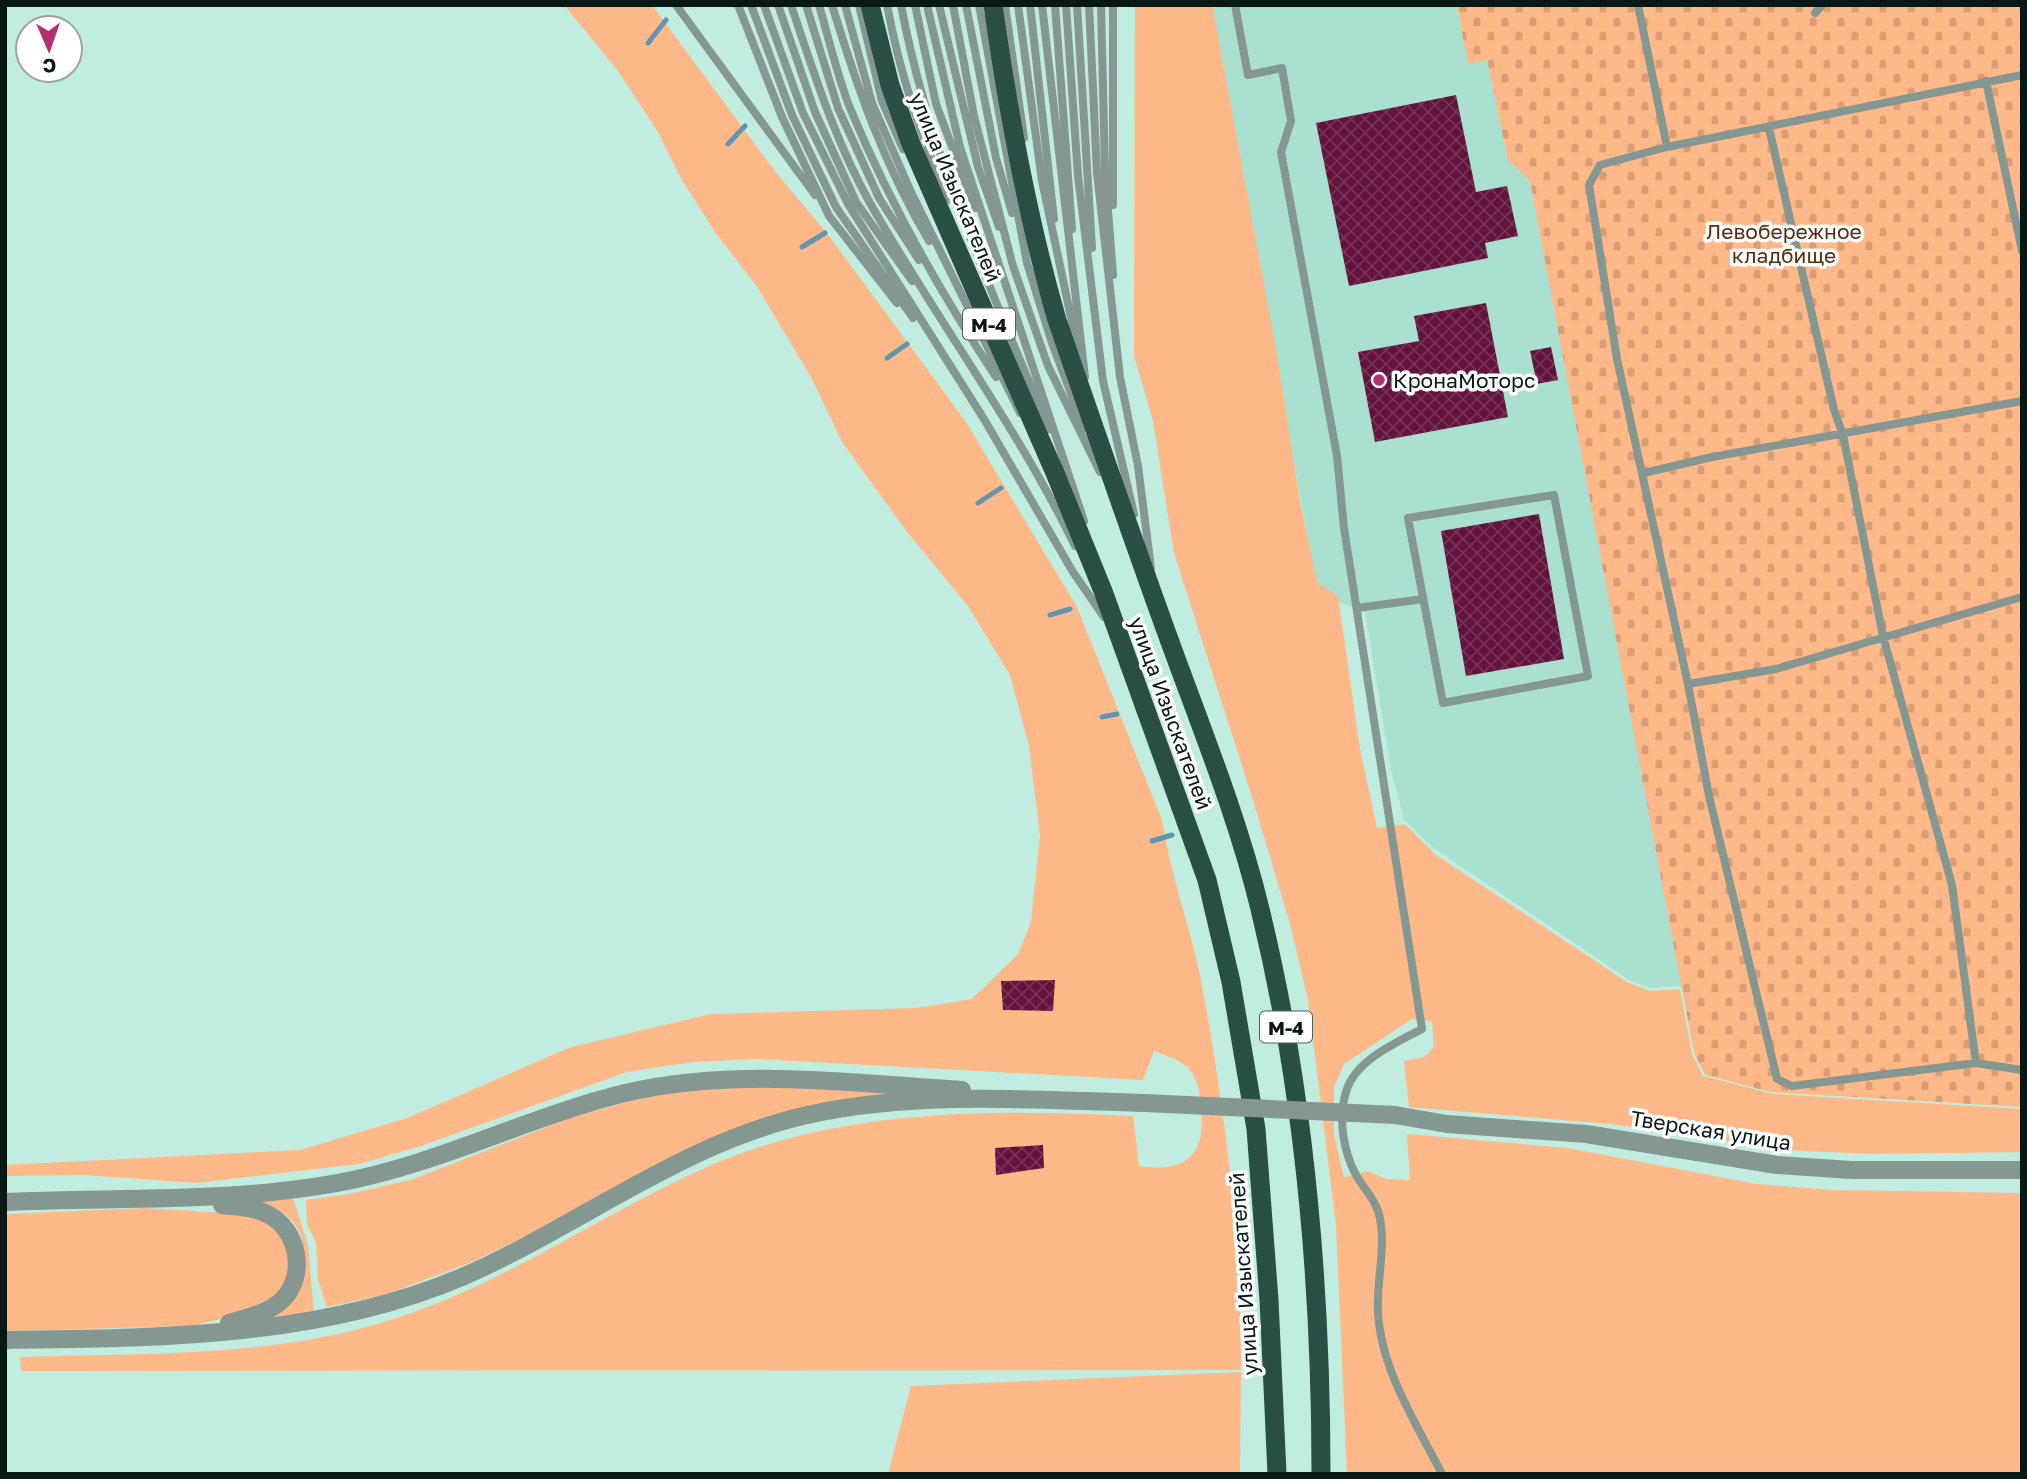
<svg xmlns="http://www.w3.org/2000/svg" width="2027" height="1479" font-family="'Golos Text',sans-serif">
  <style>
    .built { fill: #aae0d0 }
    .grass { fill: #ffb888 }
    .cemetery { fill: url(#cemetery-stones) }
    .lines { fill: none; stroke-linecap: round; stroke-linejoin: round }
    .stream { stroke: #6196b1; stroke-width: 5 }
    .building { fill: url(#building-cross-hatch) }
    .service { stroke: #849791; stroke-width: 8 }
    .tertiary { stroke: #849791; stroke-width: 18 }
    .trunk { stroke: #294f45; stroke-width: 19 }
    .tertiary-bridge { stroke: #849791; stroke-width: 18 }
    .poi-dot { fill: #b42e72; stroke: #fff; stroke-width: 2.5 }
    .labels { text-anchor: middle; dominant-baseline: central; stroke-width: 7; stroke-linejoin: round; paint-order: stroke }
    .shield { fill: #fff; stroke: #525e5b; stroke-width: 2 }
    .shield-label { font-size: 19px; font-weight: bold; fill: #081915 }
    .street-label { font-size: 21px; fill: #081915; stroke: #fff }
    .park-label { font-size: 21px; fill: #552e10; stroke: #fff }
    .poi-label { font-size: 21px; fill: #081915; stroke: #fff; text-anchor: start }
  </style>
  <defs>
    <pattern id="cemetery-stones" width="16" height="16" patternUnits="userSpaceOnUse" patternTransform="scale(1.75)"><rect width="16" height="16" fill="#ffb888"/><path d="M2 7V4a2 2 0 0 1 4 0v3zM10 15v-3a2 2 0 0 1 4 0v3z" fill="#d99e74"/></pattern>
    <pattern id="building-cross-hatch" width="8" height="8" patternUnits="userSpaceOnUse" patternTransform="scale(1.75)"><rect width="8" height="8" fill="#63123c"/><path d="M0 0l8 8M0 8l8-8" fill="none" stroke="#733455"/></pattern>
  </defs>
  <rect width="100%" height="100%" fill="#c0eddf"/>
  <!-- built -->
  <path class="built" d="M 1211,5 L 1457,5 L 1468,63 L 1487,60 L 1508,160 L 1530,181 L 1682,986 L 1650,988 L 1629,980 L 1432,847 L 1404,820 L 1391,770 L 1365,612 L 1318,594 Z"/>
  <!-- grass -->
  <path class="grass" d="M 564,5 L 652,5 L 775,171 L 830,237 L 966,422 L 1077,607 L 1162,820 C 1170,873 1189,923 1200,975 C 1225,1105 1241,1238 1241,1370 L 21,1371 L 20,1357 C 143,1353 271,1358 390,1320 C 504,1285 600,1214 709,1166 C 842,1108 992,1109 1133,1116 L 1139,1166 C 1187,1173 1206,1155 1201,1108 C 1199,1092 1199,1079 1188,1068 C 1179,1059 1166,1056 1154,1051 L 1143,1080 L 756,1059 L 693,1062 L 627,1072 L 421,1146 L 359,1164 L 196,1183 L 84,1175 L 5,1176 L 5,1165 L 300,1150 L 407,1118 L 571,1047 L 711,1014 L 916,1008 L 972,999 L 1018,954 L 1031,922 L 1040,835 L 1029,746 L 1010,675 L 968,606 L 907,532 L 842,442 L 812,379 L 758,288 L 715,232 L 682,180 L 658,132 L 618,71 Z
    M 1135,5 L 1212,5 L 1275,343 L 1300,501 L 1317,582 L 1338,596 L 1360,749 L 1377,828 L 1405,824 L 1436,855 L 1627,982 L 1650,991 L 1680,989 L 1692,1054 L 1703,1076 L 1774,1094 L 2022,1109 L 2022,1152 L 1873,1154 L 1782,1150 L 1610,1124 L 1409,1107 L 1404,1061 L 1424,1057 L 1434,1047 L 1432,1021 L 1412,1019 L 1344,1064 L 1334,1087 L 1334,1135 L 1344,1177 L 1368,1171 L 1386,1179 L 1410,1180 L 1407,1134 L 1568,1148 L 1757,1184 L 1833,1190 L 2022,1193 L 2022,1474 L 1347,1474 L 1336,1225 L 1308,1000 L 1290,924 L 1252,797 L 1174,553 L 1153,421 L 1134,356 Z
    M 793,1084 L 890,1094 L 787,1115 L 469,1263 L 385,1295 L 327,1307 L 318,1280 L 316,1243 L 307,1224 L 306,1200 L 354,1193 L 413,1179 L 575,1116 L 666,1092 Z
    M 293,1198 L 308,1245 L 314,1314 L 256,1322 L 281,1311 C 286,1296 304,1262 303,1247 C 302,1221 277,1204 253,1202 Z
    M 145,1208 L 241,1214 L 268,1223 L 288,1243 L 290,1275 L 274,1299 L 225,1318 L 191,1326 L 5,1331 L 5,1214 Z
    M 1241,1372 L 1240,1474 L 888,1474 L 911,1386 Z"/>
  <!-- cemetery -->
  <path class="cemetery" d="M 1457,5 L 2022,5 L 2022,1107 L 1771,1092 L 1705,1075 L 1694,1053 L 1530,181 L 1508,160 L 1487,60 L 1468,64 Z"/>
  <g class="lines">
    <!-- stream -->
    <path class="stream" d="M 648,43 L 666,20
      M 728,144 L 745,126
      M 802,247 L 825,233
      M 887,358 L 907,344
      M 978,503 L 1001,488
      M 1050,615 L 1070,609
      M 1102,717 L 1117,714
      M 1152,841 L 1172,835"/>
  </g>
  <!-- building -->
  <path class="building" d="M 1456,95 L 1476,192 L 1507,186 L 1518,236 L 1485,243 L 1488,258 L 1349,286 L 1316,123 Z
    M 1486,303 L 1508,417 L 1375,442 L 1358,352 L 1419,341 L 1414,316 Z
    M 1551,347 L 1558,380 L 1537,384 L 1530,351 Z
    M 1539,514 L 1564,659 L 1466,676 L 1441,531 Z
    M 1055,980 L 1053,1011 L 1003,1010 L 1001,981 Z
    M 1043,1145 L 1044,1168 L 996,1175 L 995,1148 Z"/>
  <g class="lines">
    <!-- service -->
    <path class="service" d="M 676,5 L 815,195
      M 738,5 L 782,117 L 829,216 L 897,303
      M 751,5 L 792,115 L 836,207 L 913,318
      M 764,5 L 803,113 L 848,204 L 984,419 L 1073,572 L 1104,617
      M 778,5 L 815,112 L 856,202 L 912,281
      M 791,5 C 814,73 835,141 870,203 C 936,319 1017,426 1075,546
      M 806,5 L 838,108 L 879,198 L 919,260
      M 819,5 C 829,39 837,75 850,108 C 889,202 940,292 996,377
      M 832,5 C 858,90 884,165 929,241
      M 845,5 L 872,103 L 911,192 L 1020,413
      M 859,5 L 882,101 L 903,149
      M 887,5 C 900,74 920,137 950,200
      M 901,5 C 929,154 991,290 1049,429
      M 915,5 L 936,104 L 975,208
      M 927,5 L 960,147 L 1084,521
      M 939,5 L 978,167 L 999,227
      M 953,5 L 974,116 L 1013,266 L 1048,366 L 1100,472
      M 966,5 L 996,158 L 1012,213
      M 979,5 L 1027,263 L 1052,343 L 1084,428
      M 1005,5 L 1024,138
      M 1018,5 L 1042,181 L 1080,360
      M 1030,5 L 1054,219
      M 1042,5 L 1085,377
      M 1055,5 L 1072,229
      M 1066,5 L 1078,176 L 1103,381 L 1134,514
      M 1077,5 L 1092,248
      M 1089,5 L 1097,173 L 1120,377 L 1138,466 L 1151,568
      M 1101,5 L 1105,171 L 1113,275
      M 1235,5 L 1248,75 L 1282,68 L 1291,121 L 1281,152 L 1337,456 L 1344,528 L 1422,1029 C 1396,1043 1355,1060 1346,1092 C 1338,1117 1343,1151 1356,1175 C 1362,1186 1374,1198 1378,1211 C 1388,1243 1376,1279 1378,1312 C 1381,1370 1416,1423 1442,1474
      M 1638,5 L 1667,147
      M 1815,13 L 1822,5
      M 2022,75 L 1667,147 L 1600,165 L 1589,185 L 1617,359 L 1688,684 L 1709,796 L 1777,1079 L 1792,1086 L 1976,1063 L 2022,1070
      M 1986,81 L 2022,251
      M 1769,128 L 1834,410 L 1843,435 L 1883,636 L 1952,885 L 1976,1063
      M 1113,205 L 1113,5
      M 1644,473 L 1712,457 L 2022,401
      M 1554,495 L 1588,676 L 1443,703 L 1408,518 Z
      M 1357,608 L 1423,599
      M 1688,684 L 1776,669 L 2022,597"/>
    <!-- tertiary -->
    <path class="tertiary" d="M 1395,1115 L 1447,1124 L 1586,1134 L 1777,1165 L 1851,1170 L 2022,1170
      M 5,1202 C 116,1197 227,1203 337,1183 C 437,1165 527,1117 625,1093 C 735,1067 850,1083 962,1090
      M 222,1205 C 238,1207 255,1207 269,1215 C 298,1230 307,1275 283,1299 C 270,1313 246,1318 229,1323
      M 5,1340 C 158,1338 319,1338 462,1277 C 580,1226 684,1141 812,1114 C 921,1091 1035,1100 1145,1103"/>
    <!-- trunk -->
    <path class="trunk" d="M 870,5 L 890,85 L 911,144 L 1055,473 L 1103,591 L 1207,880 L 1231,982 L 1256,1129 L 1269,1300 L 1277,1474
      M 993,5 C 1008,111 1027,217 1057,320 C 1094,427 1131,535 1170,642 C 1202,730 1238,818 1260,909 C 1305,1093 1321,1285 1321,1474"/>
    <!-- tertiary-bridge -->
    <path class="tertiary-bridge" d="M 1145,1103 L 1395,1115"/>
  </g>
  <!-- markers -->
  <circle class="poi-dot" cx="1379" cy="380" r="7"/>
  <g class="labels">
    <!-- shield labels -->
    <g class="shield">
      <rect x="963" y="308.5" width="52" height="31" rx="5"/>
      <rect x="1260" y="1011.5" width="52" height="31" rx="5"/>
    </g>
    <g class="shield-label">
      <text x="989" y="324">М-4</text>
      <text x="1286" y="1027">М-4</text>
    </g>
    <!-- street labels -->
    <g class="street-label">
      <text transform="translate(956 187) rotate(67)">улица Изыскателей</text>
      <text transform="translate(1171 713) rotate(70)">улица Изыскателей</text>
      <text transform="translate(1711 1130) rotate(9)">Тверская улица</text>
      <text transform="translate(1243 1274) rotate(-94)">улица Изыскателей</text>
    </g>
    <!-- park labels -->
    <g class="park-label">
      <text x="1784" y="231">Левобережное<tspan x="1784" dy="24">кладбище</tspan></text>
    </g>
    <!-- poi labels -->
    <g class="poi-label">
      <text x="1393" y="380">КронаМоторс</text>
    </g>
  </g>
  <!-- border -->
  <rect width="2027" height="1479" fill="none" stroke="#081915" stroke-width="14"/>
  <!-- north arrow -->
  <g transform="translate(49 49) rotate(178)"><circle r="33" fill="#ffffff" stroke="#9ca3a1" stroke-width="2"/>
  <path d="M0-5L12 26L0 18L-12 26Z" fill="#b42e72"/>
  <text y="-10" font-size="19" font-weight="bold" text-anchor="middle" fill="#081915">С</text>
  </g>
</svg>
